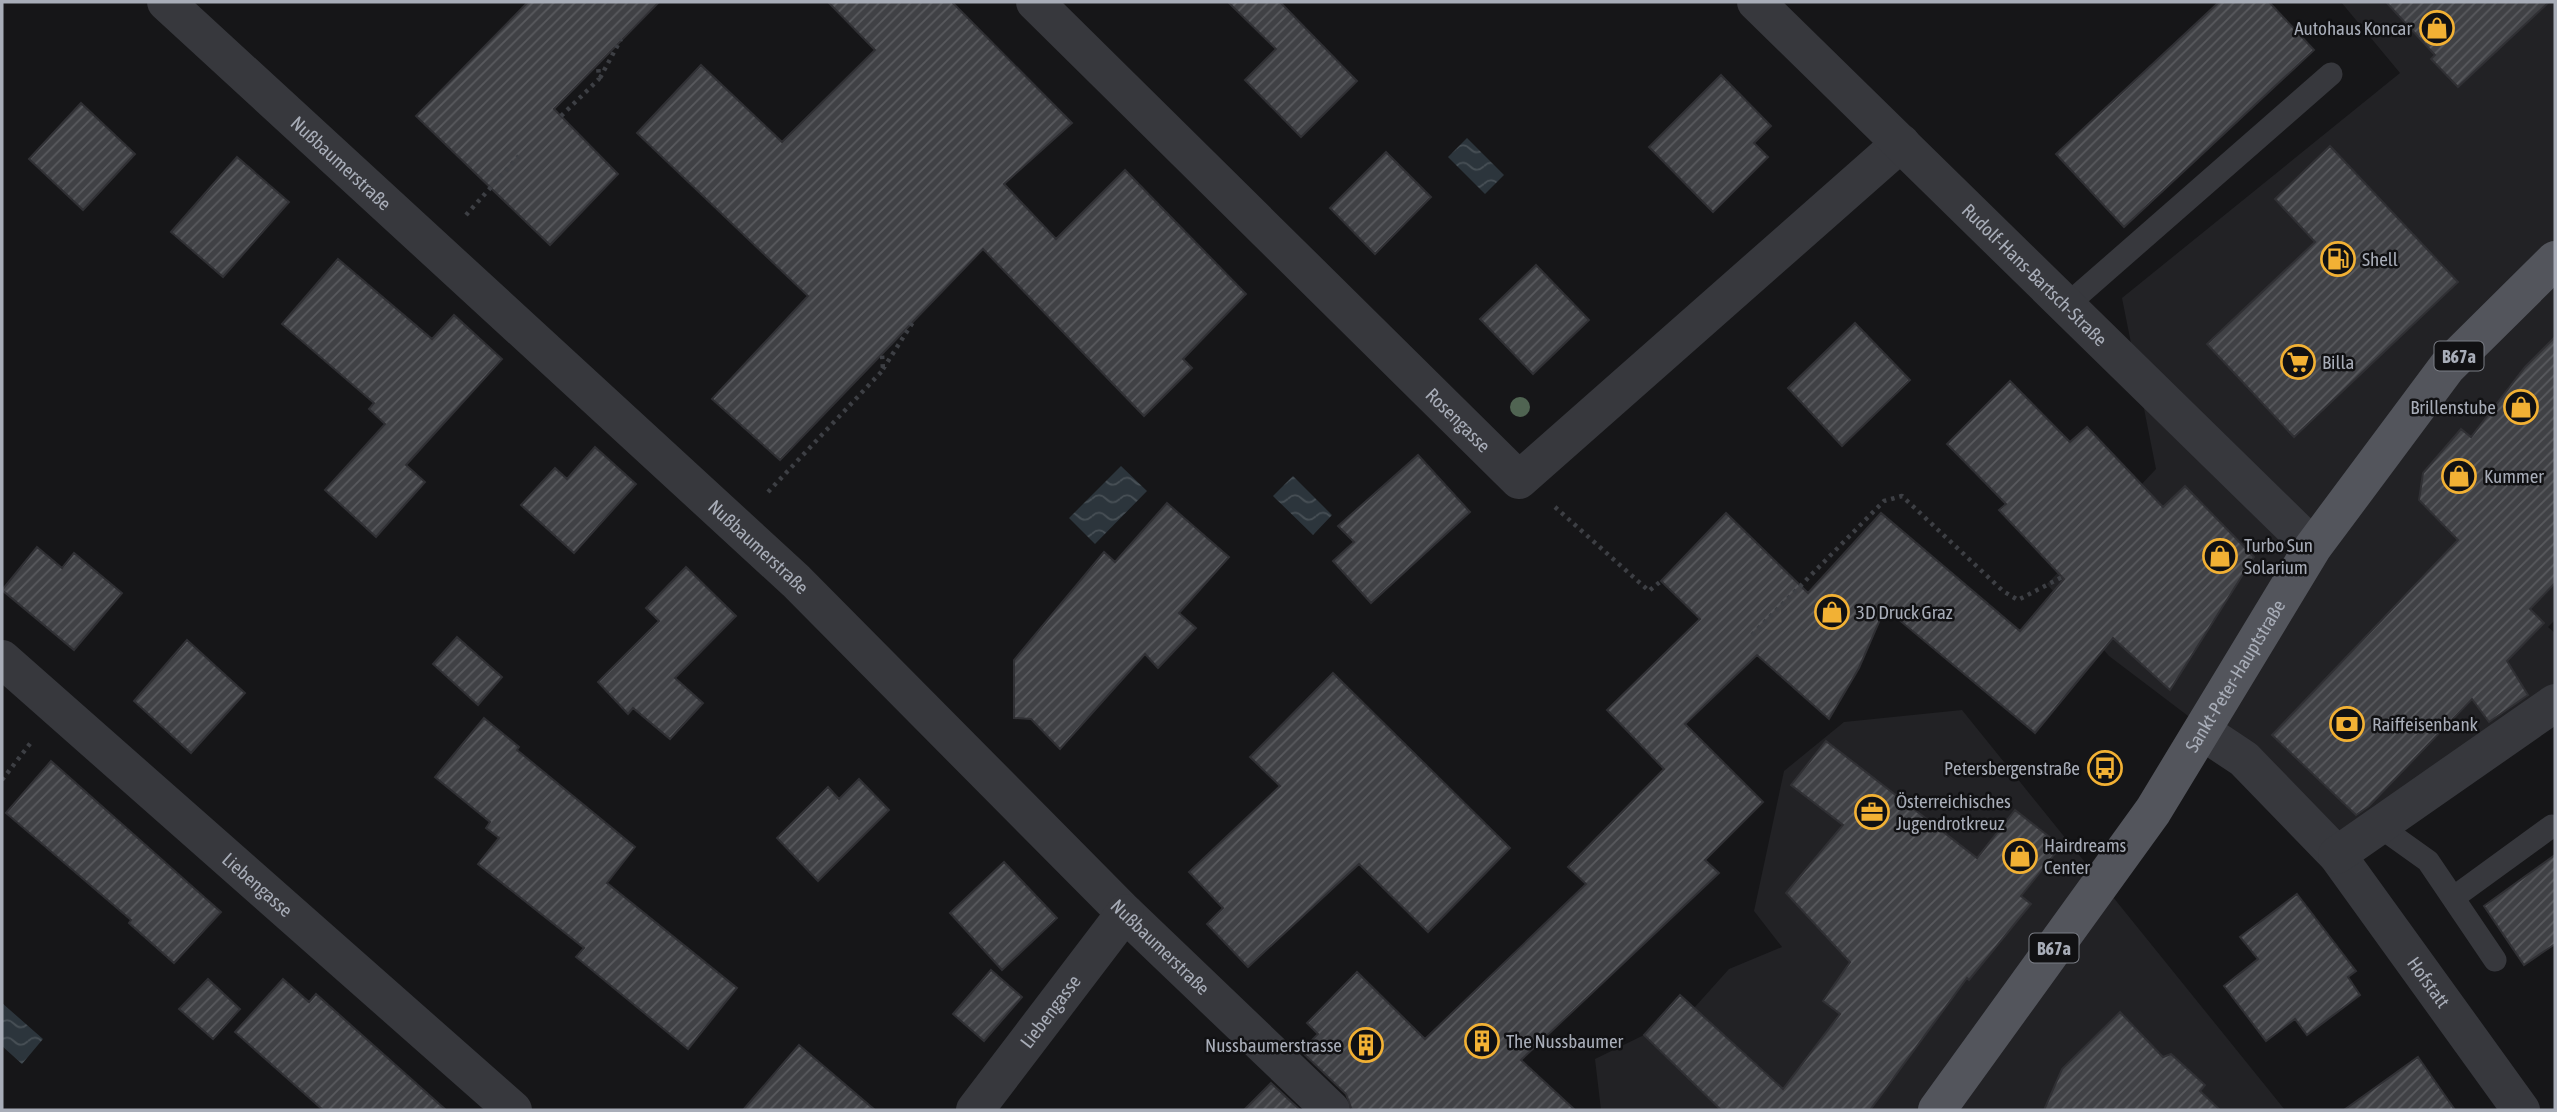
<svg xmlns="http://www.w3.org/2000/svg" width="2557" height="1112" font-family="'Asap Condensed',sans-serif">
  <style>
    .built { fill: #222225 }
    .water { fill: url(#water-waves) }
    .building { fill: url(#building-hatch); stroke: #303034; stroke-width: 2 }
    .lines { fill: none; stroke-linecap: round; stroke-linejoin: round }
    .path { stroke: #3d3f44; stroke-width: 4.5; stroke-dasharray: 3.5 5; stroke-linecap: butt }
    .lane { stroke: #37383d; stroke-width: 23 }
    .street { stroke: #37383d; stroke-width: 38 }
    .primary { stroke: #53555c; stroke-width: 38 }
    .tree { fill: #506452 }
    .labels { text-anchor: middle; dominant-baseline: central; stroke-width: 5; stroke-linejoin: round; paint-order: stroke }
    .shield { fill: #111113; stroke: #7b7e86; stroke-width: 2 }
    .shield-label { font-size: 18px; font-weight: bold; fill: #a8adb8 }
    .poi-label { font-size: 19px; fill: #a8adb8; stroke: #111113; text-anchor: start }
    .street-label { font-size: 19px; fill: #a8adb8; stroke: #111113 }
  </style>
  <defs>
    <pattern id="water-waves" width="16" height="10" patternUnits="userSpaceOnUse" patternTransform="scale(1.75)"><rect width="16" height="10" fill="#2c353c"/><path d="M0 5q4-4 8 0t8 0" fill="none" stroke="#485056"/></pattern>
    <pattern id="building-hatch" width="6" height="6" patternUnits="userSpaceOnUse" patternTransform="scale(1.75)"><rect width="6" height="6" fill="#404145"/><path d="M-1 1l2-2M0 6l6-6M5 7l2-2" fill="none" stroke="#595a5e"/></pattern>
  </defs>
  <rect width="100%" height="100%" fill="#161618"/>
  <!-- built -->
  <path class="built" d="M 2341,2 L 2555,2 L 2555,620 L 2548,627 L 2555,633 L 2555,688 L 2345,835 L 2109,656 L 2047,584 L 2156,469 L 2122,298 L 2400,73 Z
    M 1962,710 L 2285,1110 L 1601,1110 L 1595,1059 L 1644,1035 L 1680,995 L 1694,1008 L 1729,969 L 1782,947 L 1754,911 L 1784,771 L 1844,722 Z"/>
  <!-- water -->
  <path class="water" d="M 1467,138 L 1504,175 L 1485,194 L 1448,157 Z
    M 1121,466 L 1147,491 L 1095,544 L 1069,518 Z
    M 1293,476 L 1332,515 L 1313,535 L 1273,496 Z
    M 2,1003 L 43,1039 L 22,1064 L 2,1046 Z"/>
  <!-- building -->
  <path class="building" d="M 528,2 L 659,2 L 554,109 L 618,174 L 550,245 L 416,116 Z
    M 828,2 L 952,2 L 1072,123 L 1004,184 L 1056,239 L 1125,170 L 1246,294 L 1183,359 L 1192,368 L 1144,416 L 983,249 L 780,460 L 712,399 L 808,296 L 637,133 L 701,65 L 782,142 L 875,50 Z
    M 1228,2 L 1280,2 L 1357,81 L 1301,137 L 1245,80 L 1276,49 Z
    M 2219,2 L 2269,2 L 2314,50 L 2124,227 L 2056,154 Z
    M 2386,2 L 2549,2 L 2458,87 L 2431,59 L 2435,55 Z
    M 1721,75 L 1771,126 L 1754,143 L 1768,157 L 1713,212 L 1649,147 Z
    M 81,103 L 135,154 L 83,210 L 29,159 Z
    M 2330,146 L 2458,282 L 2294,437 L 2207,344 L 2315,242 L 2275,199 Z
    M 1386,152 L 1431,197 L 1375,254 L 1330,208 Z
    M 237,157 L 289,202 L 223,277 L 171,232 Z
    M 338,259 L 432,339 L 454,315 L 502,359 L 406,465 L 425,482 L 376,537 L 325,490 L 385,424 L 369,409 L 374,403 L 282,324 Z
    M 1536,265 L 1589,320 L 1533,374 L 1480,319 Z
    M 1855,323 L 1910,380 L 1842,446 L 1788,388 Z
    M 2555,337 L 2555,583 L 2530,609 L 2544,623 L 2507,661 L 2528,695 L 2489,722 L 2472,699 L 2369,806 L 2356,815 L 2272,735 L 2458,540 L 2419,500 L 2423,473 L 2461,429 L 2471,437 L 2525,367 Z
    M 2010,381 L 2070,442 L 2087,427 L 2163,507 L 2185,486 L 2254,557 L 2170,690 L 2113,638 L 2035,733 L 1885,608 L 1859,668 L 1829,719 L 1757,655 L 1685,724 L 1763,802 L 1705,860 L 1719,873 L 1521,1060 L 1575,1110 L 1352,1110 L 1346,1094 L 1301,1051 L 1318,1034 L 1307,1023 L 1357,972 L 1425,1039 L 1586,884 L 1568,867 L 1664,769 L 1607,710 L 1700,619 L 1661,581 L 1726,513 L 1808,593 L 1881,513 L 2020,631 L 2064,579 L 1999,510 L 2006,504 L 1947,444 Z
    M 595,447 L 636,484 L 574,553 L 521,505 L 555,468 L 567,479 Z
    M 1418,455 L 1470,512 L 1371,603 L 1333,561 L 1354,542 L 1338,526 Z
    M 1167,503 L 1229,557 L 1179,613 L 1196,628 L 1158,668 L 1145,654 L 1060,749 L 1031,719 L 1014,718 L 1014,660 L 1104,552 L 1115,562 Z
    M 37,547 L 62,568 L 74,553 L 122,593 L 74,650 L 2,590 Z
    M 686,567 L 736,616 L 675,678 L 703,703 L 670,739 L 633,708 L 628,714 L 598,682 L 659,621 L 646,608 Z
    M 457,637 L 502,677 L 478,705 L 433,664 Z
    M 187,640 L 245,693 L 191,753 L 134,701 Z
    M 1333,673 L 1510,848 L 1428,932 L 1359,864 L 1248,967 L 1207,924 L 1223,908 L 1189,872 L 1280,786 L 1250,757 Z
    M 484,718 L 519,747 L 517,750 L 635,847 L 607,883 L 737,988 L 688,1049 L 576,957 L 584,948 L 478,864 L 499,838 L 486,828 L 490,822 L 435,777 Z
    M 1826,741 L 1977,858 L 2015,810 L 2061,846 L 2021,896 L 2031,904 L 1969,980 L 1967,978 L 1870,1110 L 1721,1110 L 1644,1035 L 1680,995 L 1783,1089 L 1840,1014 L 1823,1001 L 1850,962 L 1786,893 L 1843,825 L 1791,785 Z
    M 51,761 L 221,912 L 174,963 L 129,923 L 131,920 L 6,813 Z
    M 859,779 L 889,810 L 818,881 L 777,838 L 828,787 L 839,799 Z
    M 2555,855 L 2555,944 L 2524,965 L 2484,906 Z
    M 1004,862 L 1057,918 L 1002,970 L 950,913 Z
    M 2297,894 L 2356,971 L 2348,977 L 2360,995 L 2307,1035 L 2295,1019 L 2266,1041 L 2224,986 L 2258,959 L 2240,937 Z
    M 991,970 L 1022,997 L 984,1041 L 953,1014 Z
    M 208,979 L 240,1009 L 213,1039 L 179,1009 Z
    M 283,979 L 309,1002 L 316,994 L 446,1110 L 323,1110 L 235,1032 Z
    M 2120,1012 L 2163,1057 L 2171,1054 L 2205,1085 L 2200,1091 L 2220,1110 L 2044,1110 L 2062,1069 Z
    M 799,1045 L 875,1110 L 743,1110 Z
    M 2418,1057 L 2455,1110 L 2344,1110 Z
    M 1271,1083 L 1300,1110 L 1244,1110 Z"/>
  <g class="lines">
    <!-- path -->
    <path class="path" d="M 600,78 L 621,39
      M 561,116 L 599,79 L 598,64
      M 466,215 L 519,156
      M 883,369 L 913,322
      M 768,492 L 883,370 L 882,354
      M 1555,507 L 1649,591 L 1661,581
      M 1752,635 L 1884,501 L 1902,496 L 2003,591 L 2018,600 L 2064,576
      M 2,780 L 32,741"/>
    <!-- lane -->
    <path class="lane" d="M 2067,305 L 2331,74
      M 2379,826 L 2428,861 L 2495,960
      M 2453,898 L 2552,826"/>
    <!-- street -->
    <g class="street">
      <path id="s1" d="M 166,2 L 796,581 L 1125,913 L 1331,1110"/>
      <path id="s2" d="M 1035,2 L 1519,480 L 1901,143"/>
      <path id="s3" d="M 1756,2 L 2313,547"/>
      <path id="s4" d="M 2,659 L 513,1110"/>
      <path id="s5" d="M 2202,731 L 2244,759 L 2337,855 L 2521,1110"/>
      <path d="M 2337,855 L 2555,703"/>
      <path id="s6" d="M 975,1110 L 1125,913"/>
    </g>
    <!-- primary -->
    <path class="primary" id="s7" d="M 1937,1110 L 2153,811 L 2313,547 L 2447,367 L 2555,260"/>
  </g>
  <!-- trees -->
  <circle class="tree" cx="1520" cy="407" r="10"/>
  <!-- icons -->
  <defs>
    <g id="shop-ring" transform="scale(1.75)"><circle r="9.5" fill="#111113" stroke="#f2b134" stroke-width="1.5"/><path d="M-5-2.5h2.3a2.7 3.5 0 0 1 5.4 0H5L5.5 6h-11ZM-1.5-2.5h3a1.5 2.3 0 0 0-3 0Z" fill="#f2b134"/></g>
    <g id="fuel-ring" transform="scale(1.75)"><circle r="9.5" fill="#111113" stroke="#f2b134" stroke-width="1.5"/><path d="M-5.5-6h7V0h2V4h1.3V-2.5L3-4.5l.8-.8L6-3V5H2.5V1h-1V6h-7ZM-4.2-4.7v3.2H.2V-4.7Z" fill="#f2b134"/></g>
    <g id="supermarket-ring" transform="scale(1.75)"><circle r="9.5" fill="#111113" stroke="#f2b134" stroke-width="1.5"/><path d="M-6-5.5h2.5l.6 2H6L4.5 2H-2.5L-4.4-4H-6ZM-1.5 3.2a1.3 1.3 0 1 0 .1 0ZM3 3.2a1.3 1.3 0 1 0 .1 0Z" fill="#f2b134"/></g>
    <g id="bank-ring" transform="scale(1.75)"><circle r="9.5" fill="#111113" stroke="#f2b134" stroke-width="1.5"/><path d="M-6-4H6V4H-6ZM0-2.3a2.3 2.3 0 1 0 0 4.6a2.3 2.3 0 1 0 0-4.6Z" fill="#f2b134"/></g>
    <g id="bus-ring" transform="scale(1.75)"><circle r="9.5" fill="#111113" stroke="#f2b134" stroke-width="1.5"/><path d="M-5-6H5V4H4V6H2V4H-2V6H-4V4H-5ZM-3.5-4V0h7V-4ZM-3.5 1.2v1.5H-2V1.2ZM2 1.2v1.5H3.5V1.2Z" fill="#f2b134"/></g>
    <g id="office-ring" transform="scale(1.75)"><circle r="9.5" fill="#111113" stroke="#f2b134" stroke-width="1.5"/><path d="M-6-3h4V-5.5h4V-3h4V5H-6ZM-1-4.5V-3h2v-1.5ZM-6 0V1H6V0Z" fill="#f2b134"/></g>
    <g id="building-ring" transform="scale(1.75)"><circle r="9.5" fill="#111113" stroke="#f2b134" stroke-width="1.5"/><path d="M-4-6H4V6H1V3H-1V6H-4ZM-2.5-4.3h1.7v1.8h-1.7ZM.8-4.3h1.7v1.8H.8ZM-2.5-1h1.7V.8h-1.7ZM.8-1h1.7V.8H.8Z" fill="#f2b134"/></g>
  </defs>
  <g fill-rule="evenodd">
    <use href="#shop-ring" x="2437" y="28"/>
    <use href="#fuel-ring" x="2338" y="259"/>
    <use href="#supermarket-ring" x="2298" y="362"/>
    <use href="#shop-ring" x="2521" y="407"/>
    <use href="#shop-ring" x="2459" y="476"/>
    <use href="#shop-ring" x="2220" y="556"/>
    <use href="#shop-ring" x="1832" y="612"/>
    <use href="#bank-ring" x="2347" y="724"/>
    <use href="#bus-ring" x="2105" y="768"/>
    <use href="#office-ring" x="1872" y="812"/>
    <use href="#shop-ring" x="2020" y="856"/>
    <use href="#building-ring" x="1482" y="1041"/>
    <use href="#building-ring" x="1366" y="1045"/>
  </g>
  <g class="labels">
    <!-- shield labels -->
    <g class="shield">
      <rect x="2434.5" y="341.5" width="49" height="29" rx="5"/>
      <rect x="2029.5" y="933.5" width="49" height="29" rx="5"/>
    </g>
    <g class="shield-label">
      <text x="2459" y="356">B67a</text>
      <text x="2054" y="948">B67a</text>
    </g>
    <!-- poi labels -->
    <g class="poi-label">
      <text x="2412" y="28" text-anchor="end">Autohaus Koncar</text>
      <text x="2362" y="259">Shell</text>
      <text x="2322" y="362">Billa</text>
      <text x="2496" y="407" text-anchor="end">Brillenstube</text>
      <text x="2484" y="476">Kummer</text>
      <text x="2244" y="545">Turbo Sun<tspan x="2244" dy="22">Solarium</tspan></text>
      <text x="1856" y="612">3D Druck Graz</text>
      <text x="2372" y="724">Raiffeisenbank</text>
      <text x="2080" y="768" text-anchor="end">Petersbergenstraße</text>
      <text x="1896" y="801">Österreichisches<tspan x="1896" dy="22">Jugendrotkreuz</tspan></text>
      <text x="2044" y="845">Hairdreams<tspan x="2044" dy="22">Center</tspan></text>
      <text x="1506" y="1041">The Nussbaumer</text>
      <text x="1342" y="1045" text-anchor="end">Nussbaumerstrasse</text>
    </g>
    <!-- street labels -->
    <g class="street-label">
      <text stroke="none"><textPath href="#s1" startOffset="238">Nußbaumerstraße</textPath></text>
      <text stroke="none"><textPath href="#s3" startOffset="390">Rudolf-Hans-Bartsch-Straße</textPath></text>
      <text stroke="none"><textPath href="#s2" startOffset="595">Rosengasse</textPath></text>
      <text stroke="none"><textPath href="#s1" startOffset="805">Nußbaumerstraße</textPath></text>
      <text stroke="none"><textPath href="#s7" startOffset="527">Sankt-Peter-Hauptstraße</textPath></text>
      <text stroke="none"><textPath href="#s4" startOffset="341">Liebengasse</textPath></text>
      <text stroke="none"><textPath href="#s1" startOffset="1372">Nußbaumerstraße</textPath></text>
      <text stroke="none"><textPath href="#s5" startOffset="341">Hofstatt</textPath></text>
      <text stroke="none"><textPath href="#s6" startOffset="124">Liebengasse</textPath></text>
    </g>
  </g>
  <!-- border -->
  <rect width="2557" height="1112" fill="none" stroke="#a8adb8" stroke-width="7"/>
</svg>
